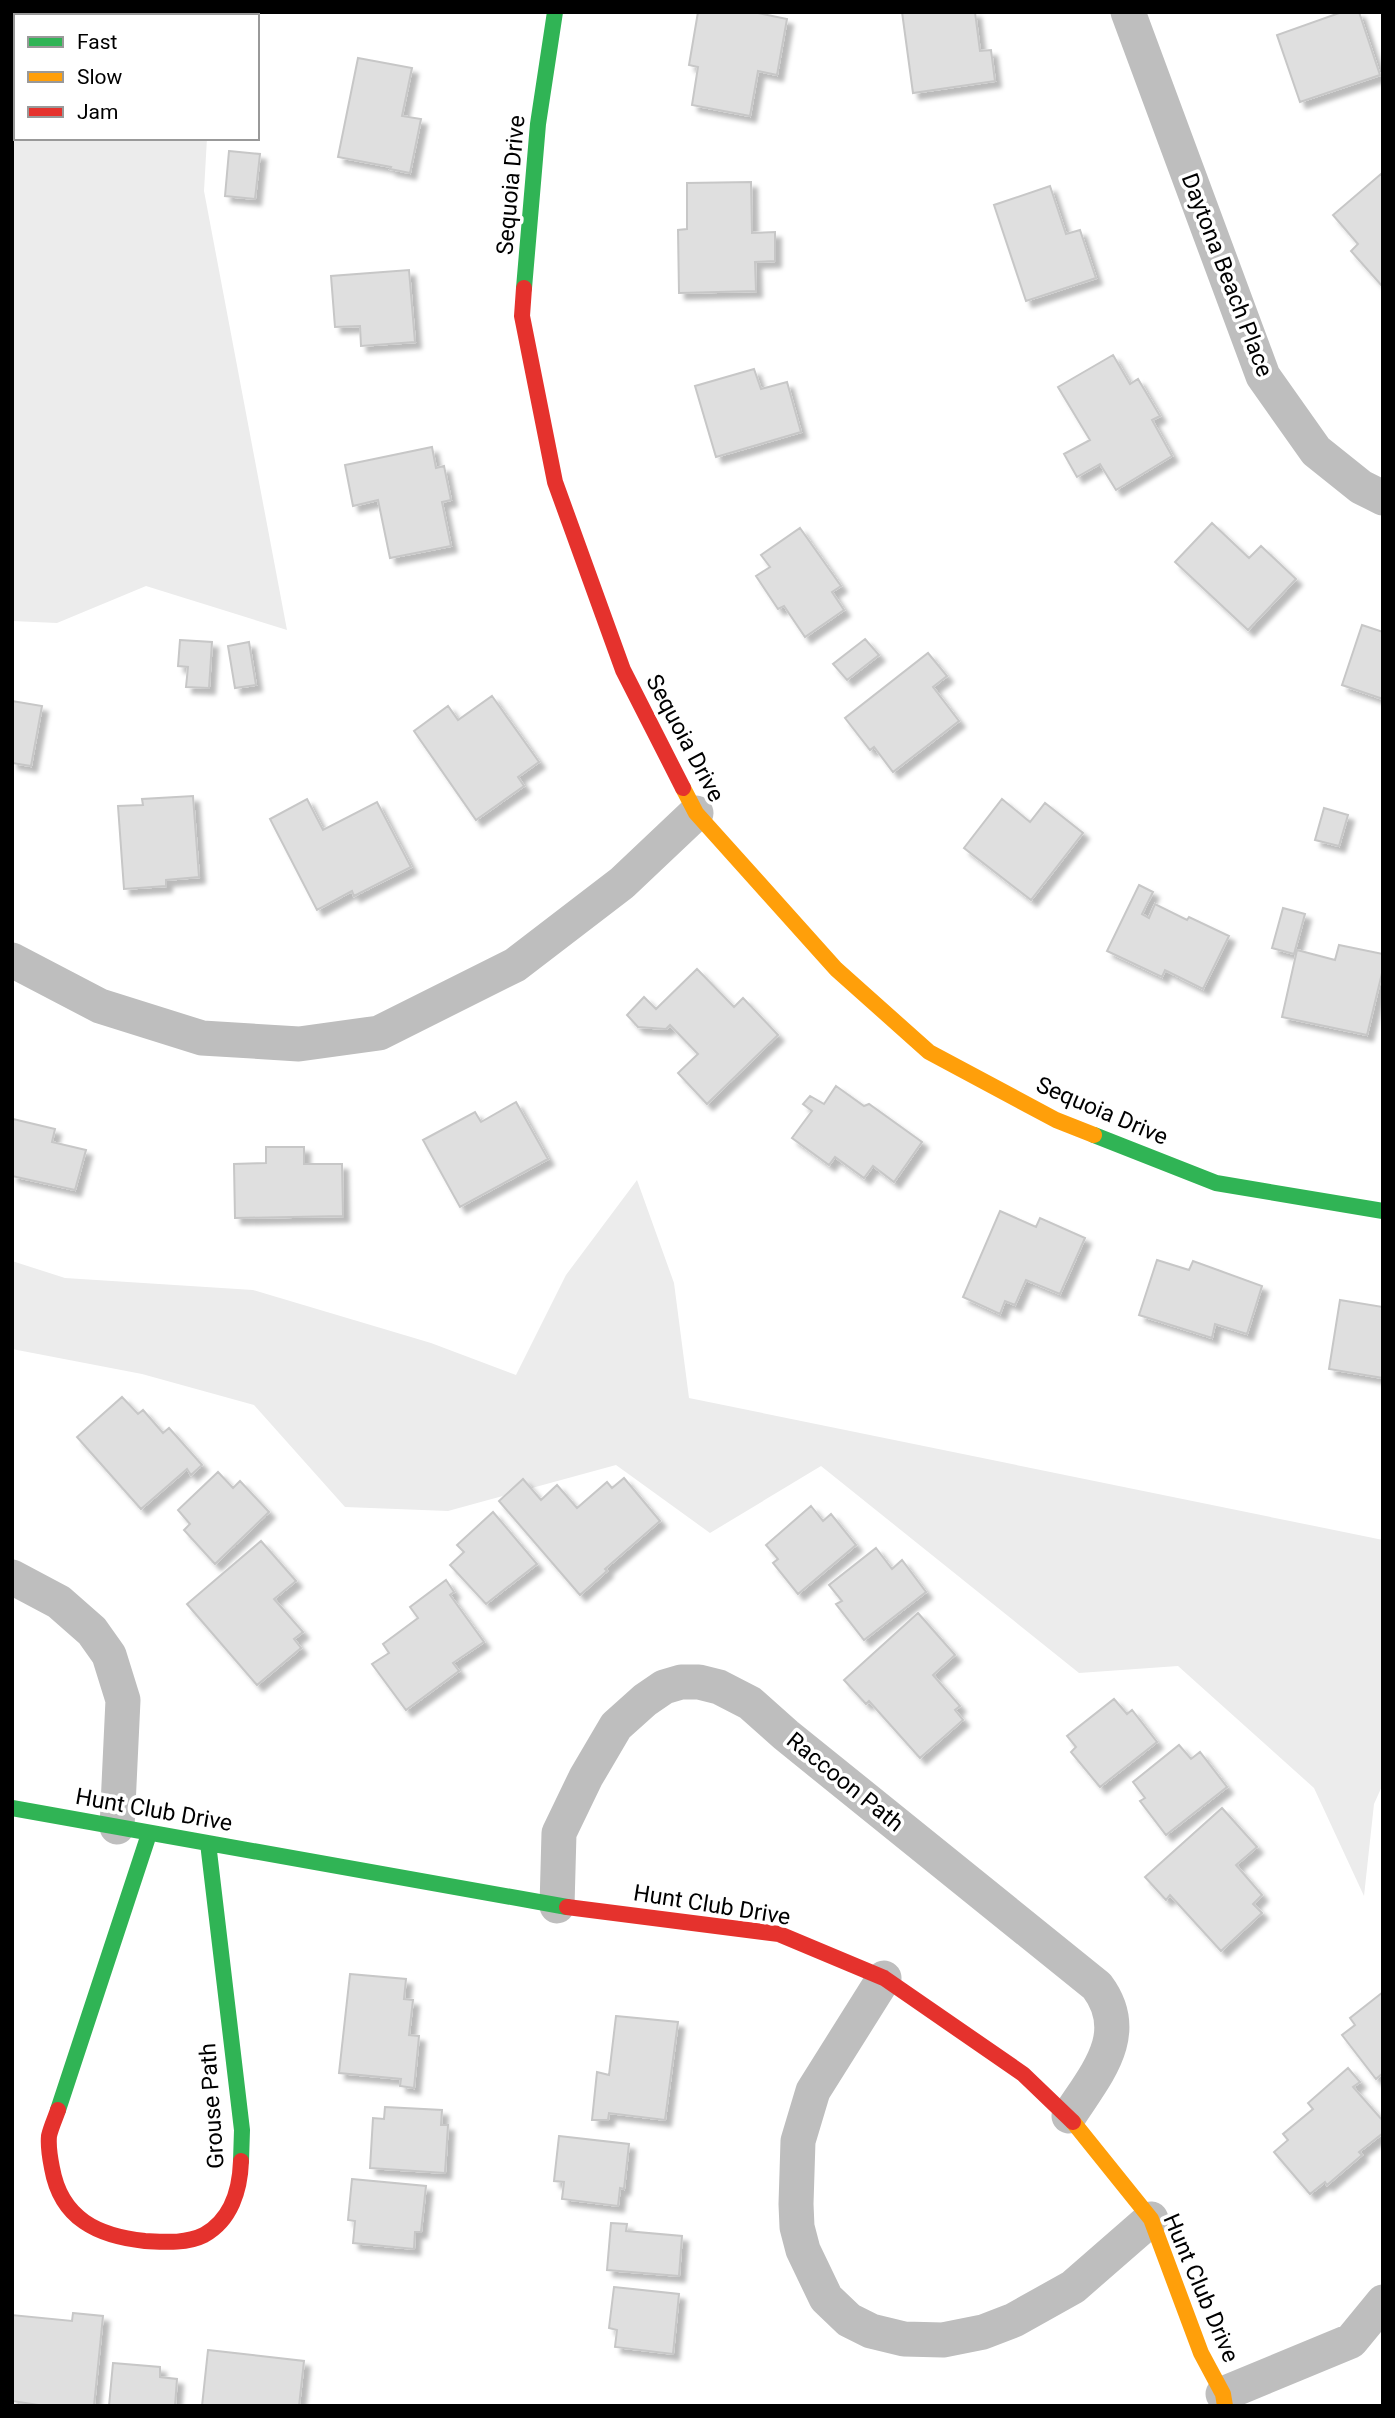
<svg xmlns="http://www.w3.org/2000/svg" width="1395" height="2418" font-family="Roboto,sans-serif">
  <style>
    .green { fill: #ececec }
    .building { fill: #dfdfdf; stroke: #c7c7c7; stroke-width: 2; filter: url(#shadow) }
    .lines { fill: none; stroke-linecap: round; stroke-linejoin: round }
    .street { stroke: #bebebe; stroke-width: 35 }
    .fast { stroke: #30b455; stroke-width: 16 }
    .slow { stroke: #ff9f0a; stroke-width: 16 }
    .jam { stroke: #e5322d; stroke-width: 16 }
    .labels { text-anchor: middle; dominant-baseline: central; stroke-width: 7; stroke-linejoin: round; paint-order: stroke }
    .street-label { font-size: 23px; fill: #000; stroke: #fff }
  </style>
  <defs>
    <filter id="shadow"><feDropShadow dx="6" dy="6" stdDeviation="2" flood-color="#0004"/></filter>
  </defs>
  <rect width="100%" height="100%" fill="#fff"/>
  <!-- green -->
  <path class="green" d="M 12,12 L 213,12 L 213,16 L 16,16 L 16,138 L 207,138 L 204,191 L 287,630 L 146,586 L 57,623 L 12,621 Z
    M 637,1180 L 674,1283 L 689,1398 L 1383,1540 L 1383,1784 L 1374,1804 L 1364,1896 L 1314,1788 L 1178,1666 L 1079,1673 L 821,1466 L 710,1533 L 616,1465 L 448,1511 L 345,1507 L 254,1405 L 142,1374 L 12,1349 L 12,1261 L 65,1278 L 253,1290 L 431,1343 L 516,1375 L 566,1275 Z"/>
  <!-- building -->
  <path class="building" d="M 698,12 L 753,12 L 787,19 L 777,75 L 758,71 L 750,116 L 692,105 L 698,67 L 689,65 Z
    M 902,12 L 975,12 L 980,51 L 991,50 L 995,81 L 913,93 Z
    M 1342,12 L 1359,12 L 1380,75 L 1300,102 L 1277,35 Z
    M 358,58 L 412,68 L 402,116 L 421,119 L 410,173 L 390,169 L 391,167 L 338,157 Z
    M 229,151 L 260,154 L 255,199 L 225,196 Z
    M 1381,174 L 1383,177 L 1383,287 L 1351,251 L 1358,244 L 1333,215 Z
    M 751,182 L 752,233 L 775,232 L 775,261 L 755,262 L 756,291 L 679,293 L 678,230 L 687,229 L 687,183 Z
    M 1050,186 L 1066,234 L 1080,230 L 1096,278 L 1026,301 L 994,205 Z
    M 409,270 L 415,342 L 361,346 L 360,326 L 335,327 L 331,276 Z
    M 1113,355 L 1130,384 L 1138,379 L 1160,416 L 1152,420 L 1172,456 L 1116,490 L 1100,464 L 1077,477 L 1064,454 L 1090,440 L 1058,387 Z
    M 754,369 L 761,389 L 787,382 L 801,432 L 716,457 L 695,386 Z
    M 432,447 L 436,468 L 444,466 L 451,500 L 442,502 L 451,546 L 390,558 L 378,500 L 353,506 L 345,465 Z
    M 1212,523 L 1249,558 L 1261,546 L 1296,579 L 1248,630 L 1175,562 Z
    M 800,528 L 841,586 L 832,592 L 844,610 L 805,637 L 784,606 L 778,609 L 756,576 L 770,567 L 761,555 Z
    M 1362,625 L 1383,632 L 1383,699 L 1342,685 Z
    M 865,639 L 879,655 L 847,680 L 833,664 Z
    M 180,640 L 212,642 L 209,688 L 186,687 L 188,667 L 178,666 Z
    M 249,642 L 256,685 L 235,688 L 228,646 Z
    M 928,653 L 947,676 L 933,687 L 959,721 L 893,772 L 874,747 L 870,750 L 845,718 Z
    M 492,696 L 539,762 L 518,777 L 524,786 L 476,820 L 414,731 L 448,706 L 458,720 Z
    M 12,701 L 42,706 L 31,766 L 12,763 Z
    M 193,796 L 199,877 L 166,880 L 166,886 L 124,889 L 118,806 L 143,805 L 142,799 Z
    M 307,799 L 323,830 L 377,802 L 411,867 L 354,896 L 352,891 L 317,910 L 270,819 Z
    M 1002,799 L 1030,822 L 1045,803 L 1083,833 L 1031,900 L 964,848 Z
    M 1324,808 L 1348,815 L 1339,846 L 1315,840 Z
    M 1139,885 L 1153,892 L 1142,914 L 1149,918 L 1155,904 L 1187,920 L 1189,917 L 1229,936 L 1203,989 L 1165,970 L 1162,977 L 1107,951 Z
    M 1283,908 L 1305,914 L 1294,954 L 1272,948 Z
    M 1339,945 L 1383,954 L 1383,969 L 1367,1035 L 1282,1017 L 1297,950 L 1335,960 Z
    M 697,969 L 734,1007 L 743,998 L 778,1035 L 707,1104 L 678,1073 L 698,1054 L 670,1025 L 666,1029 L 638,1027 L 627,1015 L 644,997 L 656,1009 Z
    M 836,1086 L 864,1106 L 869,1104 L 922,1142 L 894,1182 L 873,1166 L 864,1178 L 835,1157 L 829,1165 L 792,1138 L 812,1111 L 803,1104 L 810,1096 L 824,1104 Z
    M 516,1102 L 548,1159 L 460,1207 L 423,1140 L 475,1112 L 481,1122 Z
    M 13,1119 L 55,1129 L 52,1142 L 86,1150 L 75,1190 L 12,1176 Z
    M 266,1147 L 304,1147 L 304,1164 L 342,1164 L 343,1216 L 235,1218 L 234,1164 L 266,1163 Z
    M 1000,1211 L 1036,1227 L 1040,1218 L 1085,1238 L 1060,1294 L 1026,1280 L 1015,1305 L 1005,1301 L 1000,1314 L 963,1297 Z
    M 1157,1260 L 1189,1270 L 1193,1261 L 1262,1286 L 1247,1334 L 1215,1324 L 1212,1338 L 1139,1315 Z
    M 1340,1300 L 1383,1307 L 1383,1378 L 1329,1369 Z
    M 122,1397 L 138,1414 L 143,1410 L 163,1433 L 169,1428 L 202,1465 L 191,1475 L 187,1469 L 141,1509 L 77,1437 Z
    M 218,1472 L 233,1488 L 240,1481 L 269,1512 L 215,1564 L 184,1530 L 190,1524 L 178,1510 Z
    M 624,1478 L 660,1521 L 605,1569 L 607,1571 L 580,1595 L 499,1501 L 523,1479 L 541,1500 L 557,1485 L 577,1508 L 607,1482 L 612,1488 Z
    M 811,1506 L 823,1521 L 831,1514 L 856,1545 L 798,1594 L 773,1563 L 778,1559 L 766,1545 Z
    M 493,1512 L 537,1564 L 486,1604 L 450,1565 L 464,1552 L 457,1545 Z
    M 261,1541 L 296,1581 L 274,1599 L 303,1632 L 294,1639 L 301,1648 L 257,1685 L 187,1604 Z
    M 876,1548 L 892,1569 L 902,1560 L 926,1592 L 864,1640 L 836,1604 L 842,1601 L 829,1585 Z
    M 446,1580 L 454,1592 L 450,1595 L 484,1642 L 453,1663 L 459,1671 L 406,1710 L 372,1664 L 389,1653 L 383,1644 L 418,1618 L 410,1607 Z
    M 918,1613 L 955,1655 L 933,1675 L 960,1706 L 955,1710 L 963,1720 L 920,1758 L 869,1701 L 866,1704 L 844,1680 Z
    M 1114,1699 L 1127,1714 L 1132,1710 L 1157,1742 L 1100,1787 L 1071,1752 L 1076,1747 L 1067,1736 Z
    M 1179,1745 L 1191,1759 L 1200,1752 L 1227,1787 L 1166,1835 L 1140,1801 L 1145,1798 L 1133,1782 Z
    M 1222,1808 L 1257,1847 L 1236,1865 L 1262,1895 L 1253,1904 L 1262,1913 L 1221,1951 L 1170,1895 L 1166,1900 L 1145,1877 Z
    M 350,1974 L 406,1979 L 404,1999 L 413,2000 L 409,2035 L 419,2036 L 414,2088 L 400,2086 L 401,2079 L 339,2073 Z
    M 1383,1992 L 1383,2073 L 1376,2079 L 1342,2035 L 1355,2025 L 1350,2018 Z
    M 616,2016 L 678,2022 L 665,2120 L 609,2113 L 608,2120 L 592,2120 L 597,2072 L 609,2075 Z
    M 1348,2068 L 1360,2082 L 1353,2087 L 1383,2121 L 1383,2133 L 1359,2152 L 1362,2155 L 1327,2185 L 1325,2182 L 1310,2194 L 1274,2152 L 1288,2140 L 1283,2134 L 1313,2109 L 1308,2103 Z
    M 385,2107 L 442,2110 L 441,2125 L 448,2125 L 445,2173 L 370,2168 L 373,2118 L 384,2119 Z
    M 559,2136 L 629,2144 L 624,2189 L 620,2188 L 618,2206 L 562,2199 L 564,2182 L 554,2181 Z
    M 352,2179 L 426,2186 L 421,2232 L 415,2232 L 414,2249 L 353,2243 L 355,2221 L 348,2220 Z
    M 611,2223 L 627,2224 L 626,2231 L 682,2236 L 679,2276 L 607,2270 Z
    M 614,2287 L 679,2294 L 673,2354 L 615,2347 L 617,2330 L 609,2328 Z
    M 73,2313 L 103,2316 L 94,2406 L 45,2406 L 12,2401 L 12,2315 L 72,2321 Z
    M 208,2350 L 304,2361 L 299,2406 L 202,2406 Z
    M 113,2363 L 160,2367 L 160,2377 L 177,2379 L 175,2406 L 109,2406 Z"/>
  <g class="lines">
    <!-- street -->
    <path class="street" d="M 1128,12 L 1263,376 L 1316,451 L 1361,487 L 1383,498
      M 12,960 L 100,1006 L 202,1038 L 299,1044 L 379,1033 L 515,965 L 622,883 L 696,813
      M 12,1577 L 59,1602 L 92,1631 L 109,1655 L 123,1700 L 117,1827
      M 557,1906 L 559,1833 L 586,1777 L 616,1726 L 645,1700 L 664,1687 L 681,1682 L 699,1682 L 719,1687 L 750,1703 L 786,1735 L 1097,1986 C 1133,2034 1096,2074 1069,2116
      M 884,1978 L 813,2091 L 798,2141 L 796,2204 L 797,2227 L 803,2250 L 826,2298 L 849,2320 L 871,2331 L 904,2339 L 943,2340 L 983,2332 L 1014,2320 L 1073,2287 L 1151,2219
      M 1223,2394 L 1351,2341 L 1383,2302"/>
    <!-- fast -->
    <path class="fast" d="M 524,288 L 538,124 L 555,12
      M 1094,1135 L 1216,1183 L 1383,1211
      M 12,1808 L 567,1907
      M 208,1843 L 242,2130 L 241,2161
      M 58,2110 L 149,1834"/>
    <!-- slow -->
    <path class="slow" d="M 683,788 L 696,813 L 836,969 L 929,1052 L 1056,1120 L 1094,1135
      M 1073,2122 L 1151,2219 L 1201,2353 L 1223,2394 L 1225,2406"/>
    <!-- jam -->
    <path class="jam" d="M 524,288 L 522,316 L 555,482 L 623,670 L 683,788
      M 567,1907 L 779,1934 L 884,1978 L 1023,2074 L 1073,2122
      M 58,2110 C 55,2119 51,2127 49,2136 C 48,2146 50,2158 52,2168 C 61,2219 98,2236 145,2241 C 164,2242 186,2244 204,2235 C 231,2220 240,2190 241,2161"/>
  </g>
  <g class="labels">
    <!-- street labels -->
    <g class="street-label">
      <text transform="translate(511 185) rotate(-85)">Sequoia Drive</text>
      <text transform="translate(1227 275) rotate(69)">Daytona Beach Place</text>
      <text transform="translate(685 738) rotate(62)">Sequoia Drive</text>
      <text transform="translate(1102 1111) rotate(23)">Sequoia Drive</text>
      <text transform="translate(845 1782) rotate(39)">Raccoon Path</text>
      <text transform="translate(154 1810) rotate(10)">Hunt Club Drive</text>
      <text transform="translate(712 1905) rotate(9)">Hunt Club Drive</text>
      <text transform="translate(212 2106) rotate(-94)">Grouse Path</text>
      <text transform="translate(1201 2288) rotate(67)">Hunt Club Drive</text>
    </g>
  </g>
  <!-- border -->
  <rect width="1395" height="2418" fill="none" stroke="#000000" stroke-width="28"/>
  <!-- legend -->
  <rect x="14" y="14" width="245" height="126" fill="#ffffff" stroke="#999999" stroke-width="2"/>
  <rect x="28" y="37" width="35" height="10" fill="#30b455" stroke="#999999" stroke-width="2"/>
  <text x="77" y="49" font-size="21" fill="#000000">Fast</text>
  <rect x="28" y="72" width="35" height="10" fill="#ff9f0a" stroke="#999999" stroke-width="2"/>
  <text x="77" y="84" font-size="21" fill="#000000">Slow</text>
  <rect x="28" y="107" width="35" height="10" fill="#e5322d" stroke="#999999" stroke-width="2"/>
  <text x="77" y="119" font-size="21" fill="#000000">Jam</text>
</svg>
